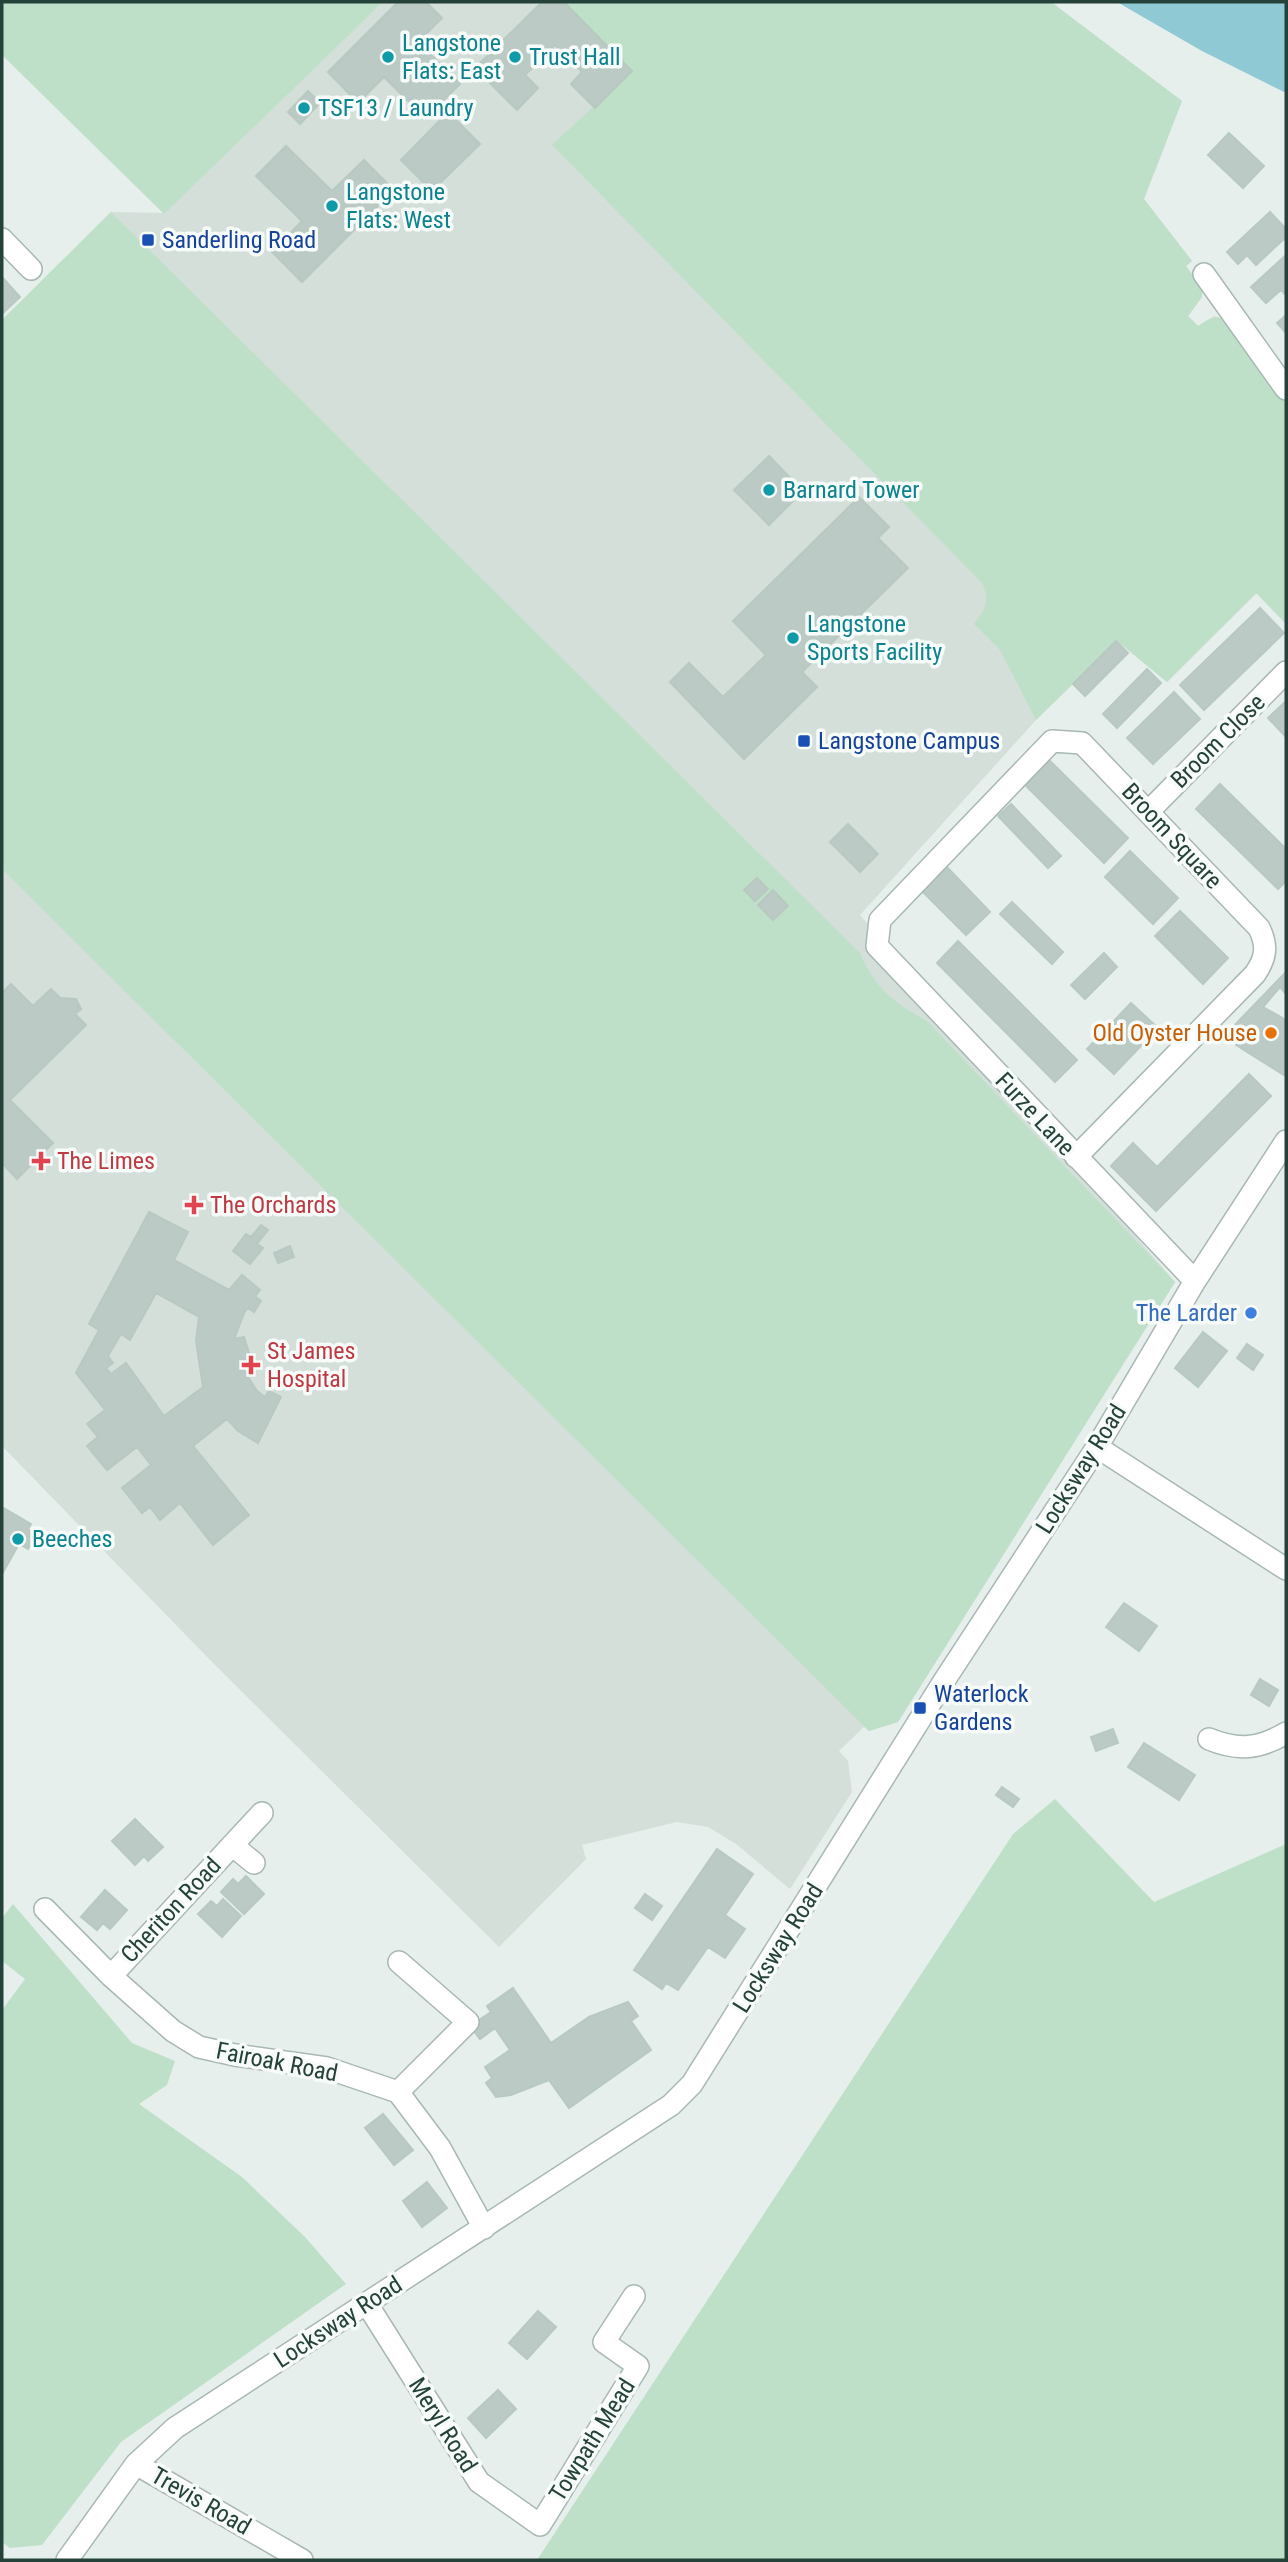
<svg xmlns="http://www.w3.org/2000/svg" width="1288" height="2562" font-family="'Roboto Condensed',sans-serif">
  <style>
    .built { fill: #d4dfda }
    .green { fill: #bfe0c8 }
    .water { fill: #8ec9d4 }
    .building { fill: #bbcac4; stroke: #b8c9c2; stroke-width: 2; fill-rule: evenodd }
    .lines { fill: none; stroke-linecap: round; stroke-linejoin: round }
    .minor-casing { stroke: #a8b8b2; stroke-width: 24 }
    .minor { stroke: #fff; stroke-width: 21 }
    .culture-dot { fill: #0f9aa8; stroke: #f7fbf9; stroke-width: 2.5 }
    .transit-dot { fill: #1a4fb4; stroke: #f7fbf9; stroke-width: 2.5 }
    .food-dot { fill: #e8710a; stroke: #f7fbf9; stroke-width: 2.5 }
    .health-dot { fill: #e0444e; stroke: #f7fbf9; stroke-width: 2.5 }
    .shop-dot { fill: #3f7fe0; stroke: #f7fbf9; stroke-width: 2.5 }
    .labels { text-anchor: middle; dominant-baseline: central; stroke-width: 7; stroke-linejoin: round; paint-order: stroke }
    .culture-label { font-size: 24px; fill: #0d838f; stroke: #f7fbf9; text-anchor: start }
    .transit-label { font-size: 24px; fill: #164399; stroke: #f7fbf9; text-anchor: start }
    .street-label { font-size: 24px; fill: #24423a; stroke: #f7fbf9 }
    .food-label { font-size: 24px; fill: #c56008; stroke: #f7fbf9; text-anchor: end }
    .health-label { font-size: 24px; fill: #be3a42; stroke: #f7fbf9; text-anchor: start }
    .shop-label { font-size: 24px; fill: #366cbe; stroke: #f7fbf9; text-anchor: end }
  </style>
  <rect width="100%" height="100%" fill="#e6efeb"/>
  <!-- built -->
  <path class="built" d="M 383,2 L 1051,2 L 1182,101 L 1144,199 L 1192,261 L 1186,266 L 1200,284 L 1202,297 L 1188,316 L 1198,326 L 1214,316 L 1231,323 L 1286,403 L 1257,593 L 1167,682 L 1117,641 L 1036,720 L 860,915 L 1175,1282 L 898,1722 L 869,1731 L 864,1727 L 839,1751 L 848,1761 L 852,1792 L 790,1889 L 736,1844 L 708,1827 L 677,1822 L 582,1845 L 586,1859 L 499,1947 L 213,1663 L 2,1446 L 2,320 L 111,212 L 164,213 Z"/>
  <!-- green -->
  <path class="green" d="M 2,2 L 383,2 L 164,214 L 2,55 Z
    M 564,2 L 1051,2 L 1182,101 L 1144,199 L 1192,261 L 1186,266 L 1203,289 L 1202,297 L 1188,316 L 1198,326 C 1211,317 1218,313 1231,323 L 1286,403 L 1286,624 L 1256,593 L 1167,682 L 1117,641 L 1036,720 L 1000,650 L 974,624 C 985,611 990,599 982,583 L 552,145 L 632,71 Z
    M 111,212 L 860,953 C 875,988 894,1003 927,1021 L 1175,1282 L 898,1722 L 869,1731 L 2,869 L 2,320 Z
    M 1055,1799 L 1154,1902 L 1286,1844 L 1286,2560 L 537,2560 L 1013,1834 Z
    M 13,1904 L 132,2043 L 175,2061 L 167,2085 L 139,2104 L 242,2177 L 305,2237 L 346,2284 L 121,2442 L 42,2545 L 10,2548 L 2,2542 L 2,2010 L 25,1979 L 2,1961 L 2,1918 Z"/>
  <!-- water -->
  <path class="water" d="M 1117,2 L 1286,2 L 1286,93 L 1202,51 Z"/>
  <!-- building -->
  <path class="building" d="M 398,2 L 426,2 L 442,18 L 418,42 L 460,84 L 425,118 L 384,77 L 358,103 L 328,72 Z
    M 542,2 L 564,2 L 632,71 L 595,108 L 571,84 L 582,72 L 555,45 L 525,75 L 538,88 L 517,110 L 475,68 Z
    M 308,91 L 320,103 L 300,124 L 288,112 Z
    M 448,112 L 480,144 L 432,191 L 401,160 Z
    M 1229,133 L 1264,166 L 1243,188 L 1208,155 Z
    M 286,146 L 332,191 L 364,160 L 394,190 L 302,282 L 272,252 L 302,221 L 256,176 Z
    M 1270,212 L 1286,229 L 1286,237 L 1256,265 L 1247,255 L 1238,264 L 1227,252 Z
    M 1286,255 L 1286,295 L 1281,290 L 1266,303 L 1251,287 Z
    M 2,277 L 20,297 L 2,314 Z
    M 1286,315 L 1286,333 L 1277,323 Z
    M 769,456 L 803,491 L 769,525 L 734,490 Z
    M 859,497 L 889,527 L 878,538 L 908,568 L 802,672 L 817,687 L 744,759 L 670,682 L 689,663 L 723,697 L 766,655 L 733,621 Z
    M 1260,608 L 1284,633 L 1204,710 L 1180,685 Z
    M 1116,641 L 1128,653 L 1085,696 L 1073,684 Z
    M 1147,669 L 1161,683 L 1117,728 L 1103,714 Z
    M 1174,692 L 1200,719 L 1153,764 L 1127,738 Z
    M 1286,701 L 1286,737 L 1268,718 Z
    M 1048,759 L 1128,838 L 1104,863 L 1024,784 Z
    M 1220,784 L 1286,849 L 1286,881 L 1278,889 L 1196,809 Z
    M 1011,804 L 1061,856 L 1048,868 L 998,816 Z
    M 848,824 L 878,854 L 860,872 L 830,842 Z
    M 1130,851 L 1178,898 L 1153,924 L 1105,877 Z
    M 944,864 L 990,912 L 966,935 L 919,888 Z
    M 757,878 L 768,889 L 755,901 L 744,890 Z
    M 773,890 L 788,906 L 773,920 L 758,905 Z
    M 1012,902 L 1063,952 L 1052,964 L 1000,914 Z
    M 1180,911 L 1228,958 L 1203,984 L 1155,936 Z
    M 958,941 L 1077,1060 L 1055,1082 L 937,963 Z
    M 1104,953 L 1117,967 L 1085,999 L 1071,985 Z
    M 1286,972 L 1286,994 L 1280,987 L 1263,1007 L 1286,1020 L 1286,1071 L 1284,1075 L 1236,1045 L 1239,1040 L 1228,1032 Z
    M 11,984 L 33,1006 L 51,989 L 60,998 L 76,999 L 81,1009 L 75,1014 L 86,1025 L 10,1100 L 53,1143 L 17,1179 L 2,1163 L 2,993 Z
    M 1131,1003 L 1158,1028 L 1114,1074 L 1087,1049 Z
    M 1249,1074 L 1271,1096 L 1156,1211 L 1111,1166 L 1133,1143 L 1157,1167 Z
    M 149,1212 L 188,1232 L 174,1260 L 229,1290 L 242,1275 L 260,1290 L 255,1296 L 261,1301 L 254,1312 L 248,1308 L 245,1311 L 234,1339 L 244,1337 L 251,1359 L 241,1362 L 243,1369 L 257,1391 L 265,1397 L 269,1391 L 281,1397 L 258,1443 L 238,1431 L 227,1419 L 193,1446 L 249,1515 L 213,1545 L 180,1503 L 160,1520 L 150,1507 L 142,1513 L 122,1488 L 151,1465 L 137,1447 L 107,1470 L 87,1446 L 98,1437 L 87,1424 L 105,1410 L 76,1373 L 99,1330 L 89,1324 ZM 156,1293 L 199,1317 L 196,1341 L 203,1387 L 164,1416 L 126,1363 L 111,1374 L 106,1368 L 113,1363 L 108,1356 L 121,1334 L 130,1340 Z
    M 261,1225 L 268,1230 L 257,1244 L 263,1248 L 250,1264 L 233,1251 L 246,1234 L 251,1237 Z
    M 290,1246 L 294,1257 L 278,1263 L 274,1253 Z
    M 1203,1332 L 1227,1351 L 1198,1387 L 1175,1368 Z
    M 1247,1344 L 1263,1355 L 1253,1370 L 1237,1358 Z
    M 2,1507 L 31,1524 L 28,1529 L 36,1534 L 28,1549 L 19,1544 L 2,1574 Z
    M 1124,1603 L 1157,1626 L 1139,1651 L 1106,1627 Z
    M 1260,1679 L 1278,1690 L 1269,1706 L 1251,1695 Z
    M 1113,1729 L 1118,1743 L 1096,1751 L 1091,1737 Z
    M 1144,1743 L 1195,1775 L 1179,1800 L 1128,1767 Z
    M 1002,1787 L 1019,1799 L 1013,1807 L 996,1795 Z
    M 135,1819 L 163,1847 L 148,1861 L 144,1856 L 135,1865 L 112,1841 Z
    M 717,1849 L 753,1874 L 725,1915 L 745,1929 L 725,1958 L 708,1947 L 678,1990 L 666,1983 L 662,1989 L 634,1970 Z
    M 246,1876 L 264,1894 L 244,1914 L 221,1892 L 233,1879 L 238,1884 Z
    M 105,1890 L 127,1910 L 110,1929 L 103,1923 L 97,1930 L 81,1917 Z
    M 645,1894 L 662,1906 L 652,1920 L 635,1908 Z
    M 223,1899 L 241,1916 L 222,1937 L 198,1914 L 211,1901 L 217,1906 Z
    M 513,1988 L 551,2043 L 589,2017 L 628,2002 L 638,2016 L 631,2021 L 651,2050 L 569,2108 L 549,2080 L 511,2095 L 496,2097 L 486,2083 L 492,2078 L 485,2067 L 510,2050 L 495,2028 L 480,2039 L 470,2026 L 491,2012 L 487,2006 Z
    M 383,2114 L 413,2150 L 394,2165 L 365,2128 Z
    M 427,2182 L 447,2208 L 422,2227 L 403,2201 Z
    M 538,2311 L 556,2327 L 527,2359 L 509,2343 Z
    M 498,2390 L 516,2409 L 486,2438 L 468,2418 Z"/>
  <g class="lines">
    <!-- minor casing -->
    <g class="minor-casing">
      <path id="minor" d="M 2,239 L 31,269
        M 1204,274 L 1286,389
        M 1149,811 L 1286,672
        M 1076,1157 L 1255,974 C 1266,958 1268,946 1259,928 L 1082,743 L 1052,741 L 880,920 L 877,946 L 1195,1281
        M 1097,1447 L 1286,1569
        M 1209,1739 C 1238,1751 1259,1749 1286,1733
        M 232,1845 L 254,1863
        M 45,1909 L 111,1976 L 173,2031 L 199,2047 L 235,2055 L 327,2068 L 398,2092 L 440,2148 L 484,2228
        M 111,1976 L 262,1813
        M 398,2092 L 468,2022 L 399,1962
        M 367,2304 L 479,2482 L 540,2525 L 638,2366 L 604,2342 L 634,2296
        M 136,2464 L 302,2560
        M 67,2560 L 136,2464 L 175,2428 L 671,2105 L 692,2084 L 944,1681 L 1097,1447 L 1195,1281 L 1286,1141"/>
    </g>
    <!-- minor -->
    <use href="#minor" class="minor"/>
  </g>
  <!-- markers -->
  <g class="culture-dot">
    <circle cx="388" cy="57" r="7"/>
    <circle cx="515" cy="57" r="7"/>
    <circle cx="304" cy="108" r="7"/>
    <circle cx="332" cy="206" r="7"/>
    <circle cx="769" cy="490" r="7"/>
    <circle cx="793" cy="638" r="7"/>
    <circle cx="18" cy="1539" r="7"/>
  </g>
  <g class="transit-dot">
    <rect x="141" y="233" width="14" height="14" rx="3.5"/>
    <rect x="797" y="734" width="14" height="14" rx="3.5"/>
    <rect x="913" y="1701" width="14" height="14" rx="3.5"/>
  </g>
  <circle class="food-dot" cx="1271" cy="1033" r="7"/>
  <g class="health-dot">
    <path d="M37.5 1150.5h7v7h7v7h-7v7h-7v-7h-7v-7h7z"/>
    <path d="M190.5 1194.5h7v7h7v7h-7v7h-7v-7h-7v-7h7z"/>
    <path d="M247.5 1354.5h7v7h7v7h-7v7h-7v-7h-7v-7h7z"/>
  </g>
  <circle class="shop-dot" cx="1251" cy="1313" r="7"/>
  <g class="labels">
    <!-- culture labels -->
    <g class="culture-label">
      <text x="402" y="43">Langstone<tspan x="402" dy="28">Flats: East</tspan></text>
      <text x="529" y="57">Trust Hall</text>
      <text x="318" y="108">TSF13 / Laundry</text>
      <text x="346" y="192">Langstone<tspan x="346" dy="28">Flats: West</tspan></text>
      <text x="783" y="490">Barnard Tower</text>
      <text x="807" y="624">Langstone<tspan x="807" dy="28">Sports Facility</tspan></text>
      <text x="32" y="1539">Beeches</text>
    </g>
    <!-- transit labels -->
    <g class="transit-label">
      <text x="162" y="240">Sanderling Road</text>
      <text x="818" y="741">Langstone Campus</text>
      <text x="934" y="1694">Waterlock<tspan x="934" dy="28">Gardens</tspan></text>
    </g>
    <!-- street labels -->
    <g class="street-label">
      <text transform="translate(1218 741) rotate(-45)">Broom Close</text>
      <text transform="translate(1172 836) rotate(47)">Broom Square</text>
      <text transform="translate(1035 1114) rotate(47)">Furze Lane</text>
      <text transform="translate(1081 1469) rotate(-58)">Locksway Road</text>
      <text transform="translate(171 1910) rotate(-47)">Cheriton Road</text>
      <text transform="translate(778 1948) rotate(-58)">Locksway Road</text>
      <text transform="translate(277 2062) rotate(11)">Fairoak Road</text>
      <text transform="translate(338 2322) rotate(-33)">Locksway Road</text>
      <text transform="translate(443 2425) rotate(58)">Meryl Road</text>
      <text transform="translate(592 2440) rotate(-58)">Towpath Mead</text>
      <text transform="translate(201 2501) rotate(30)">Trevis Road</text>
    </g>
    <!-- food labels -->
    <g class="food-label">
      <text x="1257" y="1033">Old Oyster House</text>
    </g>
    <!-- health labels -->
    <g class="health-label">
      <text x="57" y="1161">The Limes</text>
      <text x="210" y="1205">The Orchards</text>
      <text x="267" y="1351">St James<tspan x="267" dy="28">Hospital</tspan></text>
    </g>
    <!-- shop labels -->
    <g class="shop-label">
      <text x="1237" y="1313">The Larder</text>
    </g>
  </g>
  <!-- border -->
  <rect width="1288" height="2562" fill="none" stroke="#24423a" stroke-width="7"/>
</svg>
